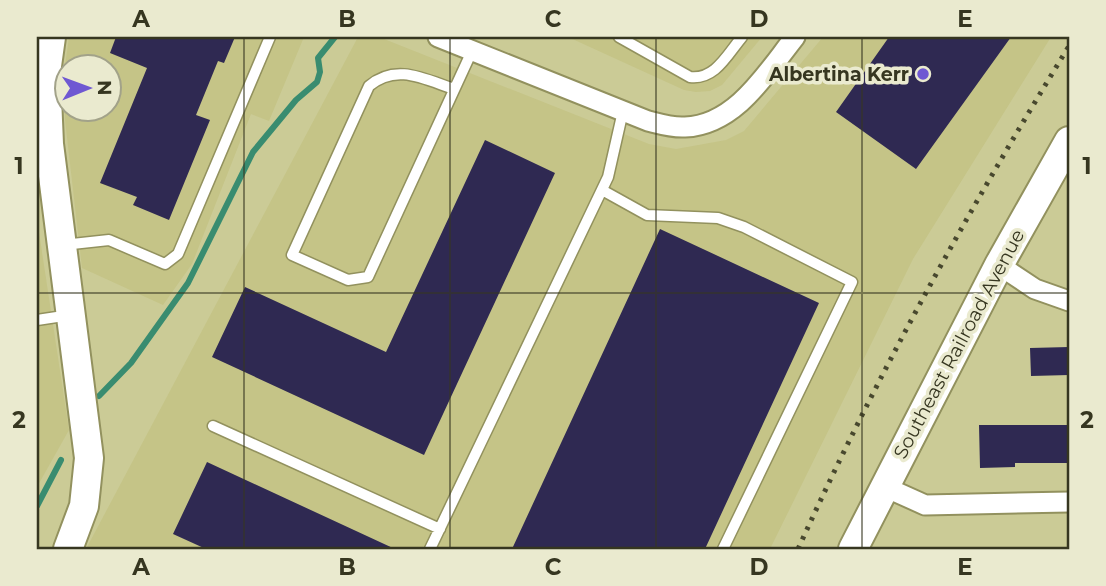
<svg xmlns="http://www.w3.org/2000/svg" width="1106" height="586" font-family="Montserrat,sans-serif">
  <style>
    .built { fill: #c5c487; fill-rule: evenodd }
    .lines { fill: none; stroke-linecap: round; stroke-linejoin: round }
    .stream { stroke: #398c70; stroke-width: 6 }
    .building { fill: #2f2952 }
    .lane-casing { stroke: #92915e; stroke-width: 13 }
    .street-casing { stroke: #92915e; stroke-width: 23 }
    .secondary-casing { stroke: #92915e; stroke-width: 32 }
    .lane { stroke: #fff; stroke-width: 10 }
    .street { stroke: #fff; stroke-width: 19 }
    .secondary { stroke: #fff; stroke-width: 28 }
    .rail { stroke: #48482e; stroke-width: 5; stroke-dasharray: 3.5 7; stroke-linecap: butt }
    .grid { fill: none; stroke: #363620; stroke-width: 2; stroke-opacity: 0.55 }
    .poi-dot { fill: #6f58d2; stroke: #eaeacf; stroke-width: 2.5 }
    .labels { text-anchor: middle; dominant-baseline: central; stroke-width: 7; stroke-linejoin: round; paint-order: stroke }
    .poi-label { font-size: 19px; font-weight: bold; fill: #363620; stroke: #eaeacf; text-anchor: end }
    .street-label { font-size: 19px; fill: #363620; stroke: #eaeacf }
    .neatline { fill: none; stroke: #363620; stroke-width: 2.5 }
    .grid-label { font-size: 23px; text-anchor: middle; font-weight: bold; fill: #363620 }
  </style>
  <rect width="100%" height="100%" fill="#cbcb96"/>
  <!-- built -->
  <path class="built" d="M 69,37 L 304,37 L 269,121 L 251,114 L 192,264 L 163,305 L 82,268 L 65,120 L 64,73 ZM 66,66 L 108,66 L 108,108 L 66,108 Z
    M 358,37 L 379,37 L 649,144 L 676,149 L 726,140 L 744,131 L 823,37 L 1051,37 L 913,259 L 770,549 L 86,549 Z
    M 568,37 L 762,37 L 722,85 L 710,91 L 696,92 L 684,90 Z
    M 37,219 L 69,430 L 37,487 Z"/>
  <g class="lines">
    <!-- stream -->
    <path class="stream" d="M 99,396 L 131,363 L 188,283 L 253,152 L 296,100 L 317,82 L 320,72 L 318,58 L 335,37
      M 37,506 L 61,460"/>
  </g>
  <!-- building -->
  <path class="building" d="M 116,37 L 235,37 L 224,63 L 218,61 L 196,115 L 210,120 L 169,220 L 133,205 L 137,197 L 100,183 L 147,68 L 110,53 Z
    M 889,37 L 1011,37 L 916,169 L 836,112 Z
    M 485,140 L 555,173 L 424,455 L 212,357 L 245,287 L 386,352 Z
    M 660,229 L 819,303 L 705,549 L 512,549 Z
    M 1069,347 L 1069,375 L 1031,376 L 1030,348 Z
    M 979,425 L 1067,425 L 1069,463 L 1015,463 L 1015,467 L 980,468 Z
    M 207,462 L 395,549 L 206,549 L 173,534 Z"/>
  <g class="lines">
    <!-- lane casing -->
    <g class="lane-casing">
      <path id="lane" d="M 619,37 L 690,77 C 715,80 727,55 742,37
        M 454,89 C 424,79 396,63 369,86 L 292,255 L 348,280 L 368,277 L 472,51
        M 602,190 L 647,215 L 718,218 L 744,227 L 852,282 L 723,549
        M 63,245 L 109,240 L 165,264 L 178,254 L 270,37
        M 37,320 L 70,315
        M 213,426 L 440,529
        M 430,549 L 608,177 L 623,111"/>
    </g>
    <!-- street casing -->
    <g class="street-casing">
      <path id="street" d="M 438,37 L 648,121 C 660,124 673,128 685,127 C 736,125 767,72 795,37
        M 999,265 L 1035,289 L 1069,301
        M 885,487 L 925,505 L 1069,502"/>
    </g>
    <!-- secondary casing -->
    <g class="secondary-casing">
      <path id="secondary" d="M 51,37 L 46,73 L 49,144 L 89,458 L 84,506 L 68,549
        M 853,549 L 999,265 L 1069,141"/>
    </g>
    <!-- lane -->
    <use href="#lane" class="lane"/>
    <!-- street -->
    <use href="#street" class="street"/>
    <!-- secondary -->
    <use href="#secondary" class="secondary"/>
    <!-- rail -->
    <path class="rail" d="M 798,549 C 877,375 969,209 1069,46"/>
  </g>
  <!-- grid -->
  <path class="grid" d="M 244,37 L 244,549M 450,37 L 450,549M 656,37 L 656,549M 862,37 L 862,549M 37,293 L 1069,293"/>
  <!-- markers -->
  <circle class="poi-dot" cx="923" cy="74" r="7"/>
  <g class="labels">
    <!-- poi labels -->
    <g class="poi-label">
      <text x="909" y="74">Albertina Kerr</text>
    </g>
    <!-- street labels -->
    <g class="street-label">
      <text transform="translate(959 344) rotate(-62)">Southeast Railroad Avenue</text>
    </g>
  </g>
  <!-- border -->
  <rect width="1106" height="586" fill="none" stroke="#eaeacf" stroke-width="77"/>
  <!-- north arrow -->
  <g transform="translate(88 88) rotate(89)"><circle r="33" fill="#eaeacf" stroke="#a2a289" stroke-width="2"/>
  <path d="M0-5L12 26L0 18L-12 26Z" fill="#6f58d2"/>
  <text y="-10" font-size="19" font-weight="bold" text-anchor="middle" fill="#363620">N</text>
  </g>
  <rect x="38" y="38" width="1030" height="510" class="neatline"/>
  <g class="grid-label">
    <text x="141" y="27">A</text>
    <text x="347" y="27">B</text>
    <text x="553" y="27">C</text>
    <text x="759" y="27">D</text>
    <text x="965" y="27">E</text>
    <text x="19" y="174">1</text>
    <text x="1087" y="174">1</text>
    <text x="19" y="428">2</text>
    <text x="1087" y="428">2</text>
    <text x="141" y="575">A</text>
    <text x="347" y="575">B</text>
    <text x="553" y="575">C</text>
    <text x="759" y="575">D</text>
    <text x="965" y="575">E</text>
  </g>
</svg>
